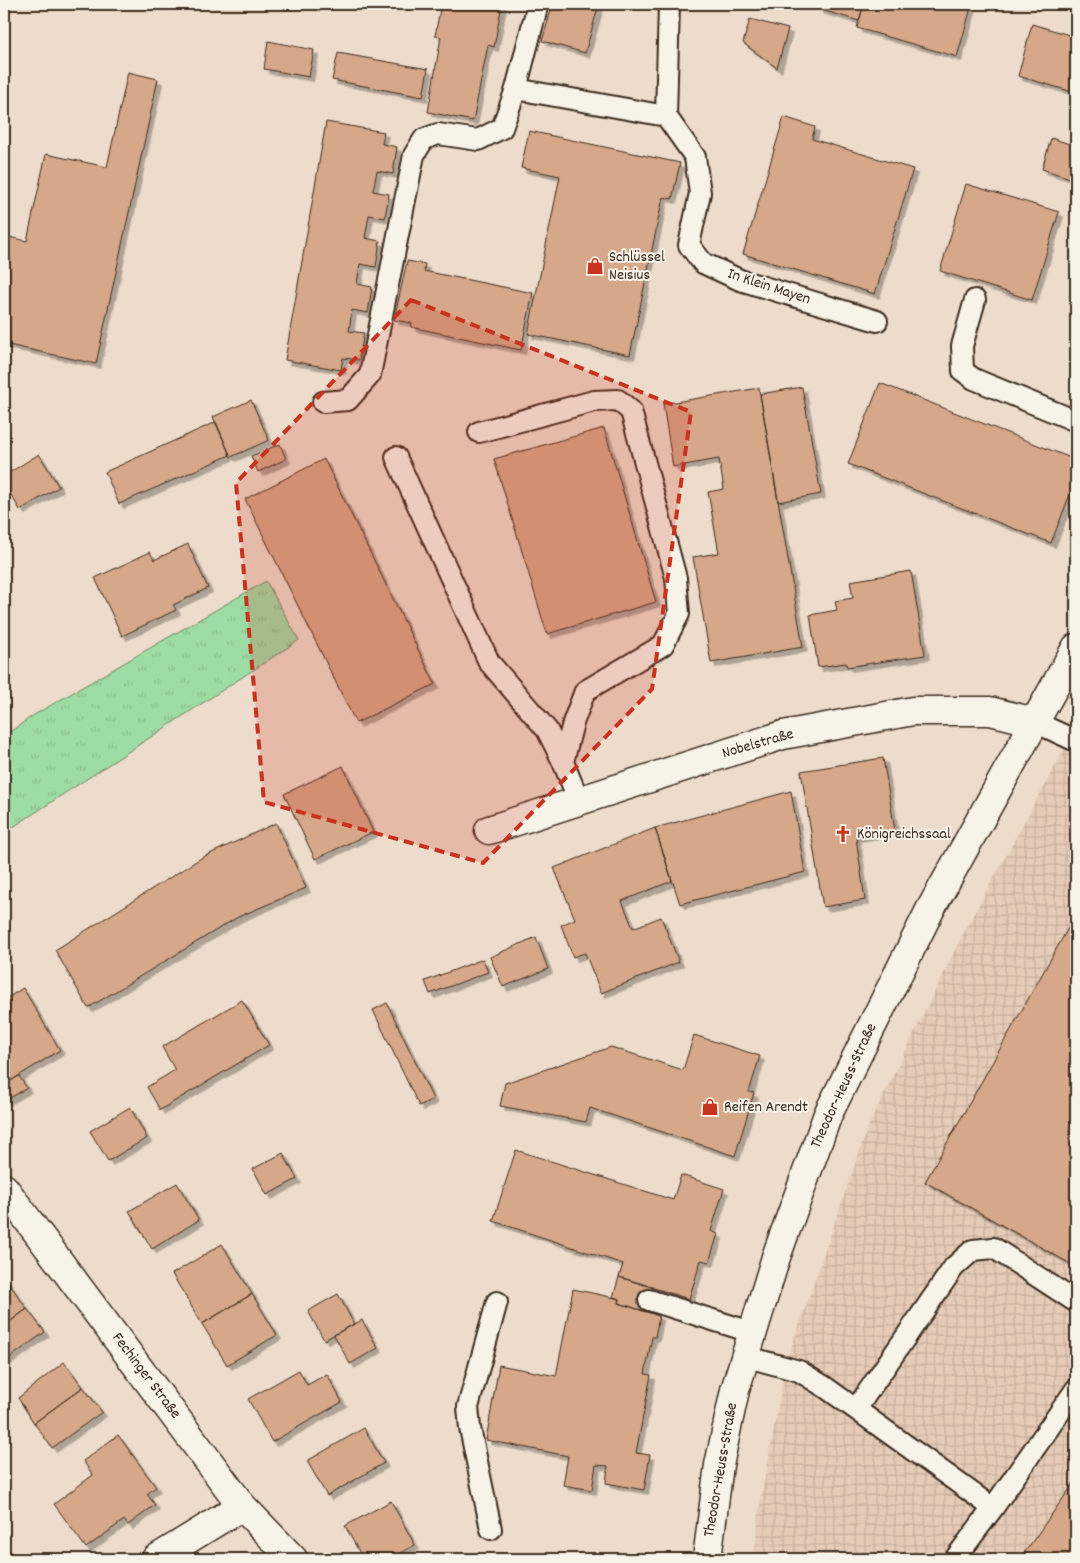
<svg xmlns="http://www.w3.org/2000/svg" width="1080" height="1563" font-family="Dekko,sans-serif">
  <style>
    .industrial { fill: url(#industrial-grid) }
    .grass { fill: url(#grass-tufts); stroke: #6c8362 }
    .building { fill: #d6a788; stroke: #3b2a1e; filter: url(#shadow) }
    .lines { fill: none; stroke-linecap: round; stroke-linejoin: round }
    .lane-casing { stroke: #3b2a1e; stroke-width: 24 }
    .street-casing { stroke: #3b2a1e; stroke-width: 31 }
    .secondary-casing { stroke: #3b2a1e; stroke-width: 31 }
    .lane { stroke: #f7f3e8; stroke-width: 20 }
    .street { stroke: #f7f3e8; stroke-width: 28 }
    .secondary { stroke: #f7f3e8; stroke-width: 28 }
    .marked { fill: #c8321e; fill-opacity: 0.2; stroke: #c8321e; stroke-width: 4; stroke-dasharray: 10 6; stroke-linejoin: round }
    .labels { text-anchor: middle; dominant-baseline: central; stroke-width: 4; stroke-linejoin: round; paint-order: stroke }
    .poi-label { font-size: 16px; fill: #3b2a1e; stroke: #f7f3e8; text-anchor: start }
    .street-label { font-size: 16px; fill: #3b2a1e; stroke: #f7f3e8 }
  </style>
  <defs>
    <pattern id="industrial-grid" width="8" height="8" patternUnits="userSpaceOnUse" patternTransform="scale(1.25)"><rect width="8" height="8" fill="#e6ccb7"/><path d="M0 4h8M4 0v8" fill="none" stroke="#c6af9d"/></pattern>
    <pattern id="grass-tufts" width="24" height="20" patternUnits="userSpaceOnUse" patternTransform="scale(1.25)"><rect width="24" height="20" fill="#9edca5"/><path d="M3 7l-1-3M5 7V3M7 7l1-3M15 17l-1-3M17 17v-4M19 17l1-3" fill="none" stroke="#89bd8e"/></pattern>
    <filter id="shadow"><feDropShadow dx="4.5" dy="4.5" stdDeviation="0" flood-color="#0004"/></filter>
  </defs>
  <rect width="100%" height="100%" fill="#eddccb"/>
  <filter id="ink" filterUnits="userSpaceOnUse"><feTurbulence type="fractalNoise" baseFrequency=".02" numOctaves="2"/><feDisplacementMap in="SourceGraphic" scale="10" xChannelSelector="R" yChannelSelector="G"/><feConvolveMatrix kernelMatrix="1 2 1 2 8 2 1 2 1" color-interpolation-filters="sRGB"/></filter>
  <g filter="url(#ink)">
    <!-- industrial -->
    <path class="industrial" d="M 1076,728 L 1076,1559 L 754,1559 L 759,1510 L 786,1363 L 868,1127 L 965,930 Z"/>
    <!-- grass -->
    <path class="grass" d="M 266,581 L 299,640 L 4,833 L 4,736 L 34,715 Z"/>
    <!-- building -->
    <path class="building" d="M 441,4 L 502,4 L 494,47 L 488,45 L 473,121 L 428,112 L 441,37 L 435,36 Z
      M 553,4 L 599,4 L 585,53 L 542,41 Z
      M 819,4 L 864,4 L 859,21 L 818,9 Z
      M 864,4 L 955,4 L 971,8 L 957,57 L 857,28 Z
      M 750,19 L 788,29 L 777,68 L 743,43 Z
      M 1032,24 L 1076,37 L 1076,93 L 1018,76 Z
      M 268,41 L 314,50 L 309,77 L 264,69 Z
      M 338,53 L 428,69 L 423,97 L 332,80 Z
      M 128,72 L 158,79 L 96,364 L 4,344 L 4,236 L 27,241 L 46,154 L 107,167 Z
      M 784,117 L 815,127 L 812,139 L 913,169 L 875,294 L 743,254 Z
      M 326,122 L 384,132 L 382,144 L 397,147 L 393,174 L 377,171 L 373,191 L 389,194 L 385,218 L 369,215 L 365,238 L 380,241 L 376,267 L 360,264 L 357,284 L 372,287 L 368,313 L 352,310 L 349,331 L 364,333 L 359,360 L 343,358 L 341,370 L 285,360 Z
      M 529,131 L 680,163 L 672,199 L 663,197 L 630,355 L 528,334 L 560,176 L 521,168 Z
      M 1051,138 L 1076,146 L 1076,180 L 1042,169 Z
      M 966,184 L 1059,212 L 1032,300 L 940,271 Z
      M 407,261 L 425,264 L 424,271 L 533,293 L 521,350 L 411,327 L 412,323 L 394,320 Z
      M 880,383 L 1076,460 L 1076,479 L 1051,543 L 848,464 Z
      M 802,387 L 821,494 L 778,502 L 760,394 Z
      M 759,388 L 803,647 L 711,663 L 693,557 L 719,553 L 708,492 L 724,489 L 719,459 L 673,467 L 663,404 Z
      M 251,400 L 269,440 L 231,457 L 213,417 Z
      M 216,422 L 230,455 L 119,504 L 105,472 Z
      M 604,428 L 656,602 L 547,634 L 494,459 Z
      M 280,444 L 286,459 L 258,472 L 251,456 Z
      M 39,454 L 59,487 L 20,510 L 4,483 L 4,476 Z
      M 324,459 L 435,684 L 356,723 L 245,499 Z
      M 188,544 L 208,588 L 173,605 L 176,610 L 122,636 L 95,578 L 150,552 L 154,560 Z
      M 911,571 L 925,655 L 847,667 L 846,663 L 818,667 L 810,615 L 837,610 L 835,601 L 853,598 L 850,581 Z
      M 883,758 L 895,831 L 856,837 L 865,900 L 823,907 L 801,771 Z
      M 343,766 L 373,832 L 315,859 L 284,794 Z
      M 791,791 L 805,872 L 680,904 L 655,828 Z
      M 276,823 L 306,888 L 238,917 L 88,1008 L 55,950 L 201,858 Z
      M 655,828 L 672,881 L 622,901 L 633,928 L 661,917 L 679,962 L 601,993 L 585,953 L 573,957 L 561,925 L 575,919 L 554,868 Z
      M 1076,914 L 1076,1267 L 925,1182 Z
      M 536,937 L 548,969 L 503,987 L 490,957 Z
      M 483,959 L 488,972 L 430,994 L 425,981 Z
      M 23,988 L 60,1050 L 4,1085 L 4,1000 Z
      M 242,1000 L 269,1045 L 160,1110 L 147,1087 L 175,1070 L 162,1047 Z
      M 387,1003 L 433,1099 L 419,1106 L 373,1010 Z
      M 694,1035 L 760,1056 L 749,1092 L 754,1093 L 735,1156 L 590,1108 L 586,1122 L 500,1106 L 505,1083 L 611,1047 L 683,1070 Z
      M 19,1076 L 27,1088 L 5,1101 L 4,1085 Z
      M 130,1107 L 147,1138 L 108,1161 L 90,1131 Z
      M 516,1150 L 673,1200 L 681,1175 L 724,1189 L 711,1231 L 718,1234 L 709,1262 L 701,1260 L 689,1299 L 619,1277 L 623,1264 L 493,1221 Z
      M 283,1153 L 297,1179 L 267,1195 L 253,1169 Z
      M 177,1183 L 199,1220 L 152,1249 L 129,1211 Z
      M 222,1244 L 252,1294 L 202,1324 L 172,1274 Z
      M 4,1276 L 11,1286 L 4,1292 Z
      M 619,1277 L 653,1287 L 646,1312 L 619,1303 L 620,1299 L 613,1297 Z
      M 11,1286 L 27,1309 L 4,1326 L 4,1292 Z
      M 573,1289 L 620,1299 L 619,1303 L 659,1316 L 655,1337 L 652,1337 L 645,1374 L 651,1375 L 636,1453 L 650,1455 L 644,1490 L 606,1483 L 608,1466 L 596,1465 L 592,1490 L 563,1485 L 568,1456 L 486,1440 L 499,1365 L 556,1376 Z
      M 252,1294 L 277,1335 L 227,1365 L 202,1324 Z
      M 338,1294 L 354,1324 L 324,1340 L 308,1311 Z
      M 27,1309 L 45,1332 L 4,1362 L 4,1326 Z
      M 362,1320 L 378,1348 L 350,1364 L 334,1335 Z
      M 64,1362 L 83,1387 L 34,1423 L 18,1398 Z
      M 299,1370 L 307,1385 L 327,1374 L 342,1402 L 272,1442 L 248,1399 Z
      M 83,1387 L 102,1412 L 52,1448 L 34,1423 Z
      M 364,1428 L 384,1463 L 327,1496 L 307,1461 Z
      M 118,1435 L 156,1487 L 147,1494 L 155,1505 L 128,1525 L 124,1520 L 86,1548 L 54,1504 L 93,1475 L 83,1461 Z
      M 1076,1480 L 1076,1559 L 1020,1559 Z
      M 391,1501 L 415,1545 L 389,1559 L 363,1559 L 345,1526 Z"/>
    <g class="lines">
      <!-- lane casing -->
      <g class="lane-casing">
        <path id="lane" d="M 669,4 L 666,116 L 695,157 L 700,193 L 689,245 L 703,263 L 740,280 L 877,321
          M 516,89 L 666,116
          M 975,300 L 962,346 L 963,371 L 974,379 L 1076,421
          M 323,402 L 348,400 L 370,375 L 414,155 L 424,139 L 438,134 L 478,140 L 502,128 L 516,89 L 538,4
          M 479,432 L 594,401 L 618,400 L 631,411 L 676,578 L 679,614 L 663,645 L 585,691 L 573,723 L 563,762
          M 396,457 L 489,662 L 547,730 L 563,762 L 579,801
          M 1035,722 L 1076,741
          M 649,1300 L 751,1332
          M 744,1356 L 799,1371 L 825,1387 L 993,1508 L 1076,1389
          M 856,1409 L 954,1267 L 973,1250 L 994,1248 L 1076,1302
          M 491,1529 L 470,1428 L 468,1407 L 497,1302
          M 955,1559 L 993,1508"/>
      </g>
      <!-- street casing -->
      <g class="street-casing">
        <path id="street" d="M 489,830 L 783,735 L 913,711 L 990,711 L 1035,722
          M 4,1188 L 242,1506 L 293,1559
          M 156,1559 L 242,1506"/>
      </g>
      <!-- secondary casing -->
      <g class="secondary-casing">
        <path id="secondary" d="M 707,1559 L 719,1465 L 735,1390 L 776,1257 L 828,1114 L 930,910 L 1076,648"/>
      </g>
      <!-- lane -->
      <use href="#lane" class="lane"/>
      <!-- street -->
      <use href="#street" class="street"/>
      <!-- secondary -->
      <use href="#secondary" class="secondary"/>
    </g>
  </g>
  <!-- marked area -->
  <path class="marked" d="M 411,300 L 691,412 L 652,689 L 483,863 L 264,802 L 236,483 Z"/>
  <!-- icons -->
  <defs>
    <g id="shop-bare" transform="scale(1.35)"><path d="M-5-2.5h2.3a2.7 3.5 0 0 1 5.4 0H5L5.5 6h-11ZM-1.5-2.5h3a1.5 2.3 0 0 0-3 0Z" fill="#c8321e" stroke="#f7f3e8" stroke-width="2.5" paint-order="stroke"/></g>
    <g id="church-bare" transform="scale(1.35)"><path d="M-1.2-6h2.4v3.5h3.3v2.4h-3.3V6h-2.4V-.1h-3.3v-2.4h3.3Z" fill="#c8321e" stroke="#f7f3e8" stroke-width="2.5" paint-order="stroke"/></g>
  </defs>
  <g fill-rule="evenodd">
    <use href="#shop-bare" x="595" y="266"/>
    <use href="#church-bare" x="843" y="834"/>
    <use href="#shop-bare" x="710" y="1107"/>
  </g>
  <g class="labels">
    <!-- poi labels -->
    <g class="poi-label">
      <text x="609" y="257">Schlüssel<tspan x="609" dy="18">Neisius</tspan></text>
      <text x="857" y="834">Königreichssaal</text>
      <text x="724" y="1107">Reifen Arendt</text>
    </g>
    <!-- street labels -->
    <g class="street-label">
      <text transform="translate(769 287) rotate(18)">In Klein Mayen</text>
      <text transform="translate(758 744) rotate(-16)">Nobelstraße</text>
      <text transform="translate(844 1086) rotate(-65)">Theodor-Heuss-Straße</text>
      <text transform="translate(146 1376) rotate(53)">Fechinger Straße</text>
      <text transform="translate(721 1470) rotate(-80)">Theodor-Heuss-Straße</text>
    </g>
  </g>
  <!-- margin -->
  <rect width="1080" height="1563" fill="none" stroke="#f7f3e8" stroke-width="20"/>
  <rect x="10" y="10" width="1060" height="1543" fill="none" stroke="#3b2a1e" stroke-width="2" filter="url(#ink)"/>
</svg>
